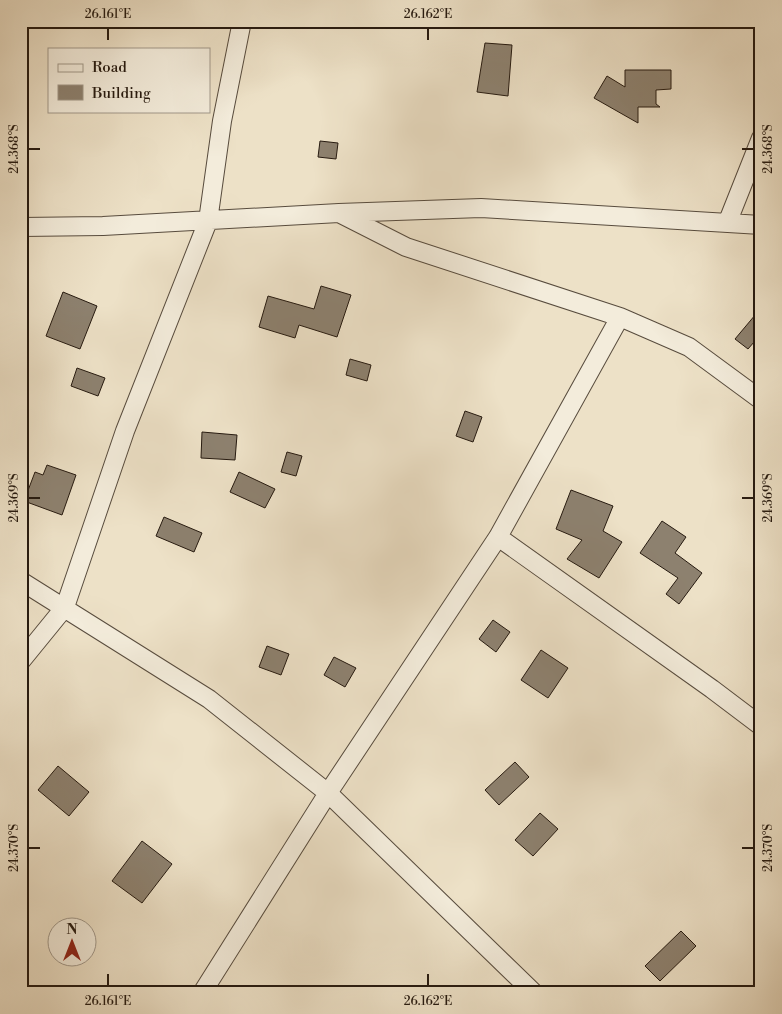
<svg xmlns="http://www.w3.org/2000/svg" width="782" height="1014" font-family="'Libre Bodoni',serif">
  <style>
    .building { fill: #8d816f; stroke: #261a10 }
    .lines { fill: none; stroke-linecap: round; stroke-linejoin: round }
    .street-casing { stroke: #584c3e; stroke-width: 20 }
    .street { stroke: #f3ecdb; stroke-width: 18 }
    .ticks { fill: none; stroke: #261a10; stroke-width: 2 }
    .neatline { fill: none; stroke: #261a10; stroke-width: 2 }
    .ticks-label { font-size: 12px; text-anchor: middle; fill: #261a10 }
  </style>
  <rect width="100%" height="100%" fill="#ede1c7"/>
  <filter id="stains"><feTurbulence type="fractalNoise" baseFrequency=".004" numOctaves="4"/><feColorMatrix values="0 0 0 0 .2 0 0 0 0 .09 0 0 0 0 .02 0 0 0 .5 -.17"/></filter>
  <radialGradient id="worn" r=".72"><stop offset=".6" stop-color="#630" stop-opacity="0"/><stop offset="1" stop-color="#630" stop-opacity=".3"/></radialGradient>
  <!-- building -->
  <path class="building" d="M 485,43 L 512,45 L 508,96 L 477,92 Z
    M 625,70 L 671,70 L 671,89 L 656,90 L 656,104 L 660,107 L 638,107 L 638,123 L 594,98 L 607,76 L 625,87 Z
    M 320,141 L 338,143 L 336,159 L 318,157 Z
    M 321,286 L 351,295 L 337,337 L 299,325 L 295,338 L 259,327 L 268,296 L 314,309 Z
    M 63,292 L 97,306 L 80,349 L 46,336 Z
    M 761,308 L 761,334 L 748,349 L 735,339 Z
    M 350,359 L 371,365 L 367,381 L 346,375 Z
    M 77,368 L 105,378 L 98,396 L 71,386 Z
    M 465,411 L 482,417 L 473,442 L 456,436 Z
    M 202,432 L 237,435 L 235,460 L 201,458 Z
    M 287,452 L 302,456 L 296,476 L 281,472 Z
    M 47,465 L 76,475 L 62,515 L 24,501 L 35,472 L 43,475 Z
    M 239,472 L 275,489 L 265,508 L 230,492 Z
    M 571,490 L 613,506 L 603,531 L 622,542 L 599,578 L 567,559 L 582,540 L 556,529 Z
    M 164,517 L 202,533 L 194,552 L 156,536 Z
    M 662,521 L 686,537 L 675,553 L 702,573 L 679,604 L 666,594 L 678,578 L 640,553 Z
    M 493,620 L 510,632 L 496,652 L 479,639 Z
    M 267,646 L 289,654 L 281,675 L 259,667 Z
    M 541,650 L 568,668 L 548,698 L 521,680 Z
    M 334,657 L 356,668 L 345,687 L 324,675 Z
    M 515,762 L 529,777 L 499,805 L 485,790 Z
    M 58,766 L 89,792 L 69,816 L 38,790 Z
    M 540,813 L 558,829 L 533,856 L 515,840 Z
    M 142,841 L 172,864 L 142,903 L 112,881 Z
    M 681,931 L 696,946 L 660,981 L 645,966 Z"/>
  <g class="lines">
    <!-- street casing -->
    <g class="street-casing">
      <path id="street" d="M 728,221 L 761,138
        M 21,227 L 103,226 L 339,213 L 481,208 L 761,225
        M 620,317 L 689,347 L 761,400
        M 498,537 L 712,689 L 761,726
        M 21,581 L 209,699 L 328,793 L 534,993
        M 21,661 L 65,607 L 125,431 L 208,221 L 222,121 L 242,21
        M 202,993 L 328,793 L 498,537 L 620,317 L 406,247 L 339,213"/>
    </g>
    <!-- street -->
    <use href="#street" class="street"/>
  </g>
  <!-- ticks -->
  <path class="ticks" d="M 108,28 L 108,40M 428,28 L 428,40M 28,149 L 40,149M 742,149 L 754,149M 28,498 L 40,498M 742,498 L 754,498M 28,848 L 40,848M 742,848 L 754,848M 108,974 L 108,986M 428,974 L 428,986"/>
  <!-- margin -->
  <rect width="782" height="1014" fill="none" stroke="#ede1c7" stroke-width="55"/>
  <!-- legend -->
  <rect x="48" y="48" width="162" height="65" fill="#f3ecdb" stroke="#a1988a"/>
  <rect x="58" y="64" width="25" height="8" fill="#f3ecdb" stroke="#a1988a"/>
  <text x="92" y="72" font-size="15" fill="#261a10">Road</text>
  <rect x="58" y="85" width="25" height="15" fill="#8d816f" stroke="#a1988a"/>
  <text x="92" y="98" font-size="15" fill="#261a10">Building</text>
  <!-- north arrow -->
  <g transform="translate(72 942)"><circle r="24" fill="#f3ecdb" stroke="#a1988a"/>
  <path d="M0-4L9 19L0 12L-9 19Z" fill="#8f2418"/>
  <text y="-8" font-size="14" font-weight="bold" text-anchor="middle" fill="#261a10">N</text>
  </g>
  <rect x="28" y="28" width="726" height="958" class="neatline"/>
  <g class="ticks-label">
    <text x="108" y="18">26.161°E</text>
    <text x="428" y="18">26.162°E</text>
    <text transform="translate(14 149) rotate(-90)" y="4">24.368°S</text>
    <text transform="translate(768 149) rotate(-90)" y="4">24.368°S</text>
    <text transform="translate(14 498) rotate(-90)" y="4">24.369°S</text>
    <text transform="translate(768 498) rotate(-90)" y="4">24.369°S</text>
    <text transform="translate(14 848) rotate(-90)" y="4">24.370°S</text>
    <text transform="translate(768 848) rotate(-90)" y="4">24.370°S</text>
    <text x="108" y="1005">26.161°E</text>
    <text x="428" y="1005">26.162°E</text>
  </g>
  <rect width="100%" height="100%" filter="url(#stains)"/>
  <rect width="100%" height="100%" fill="url(#worn)"/>
</svg>
